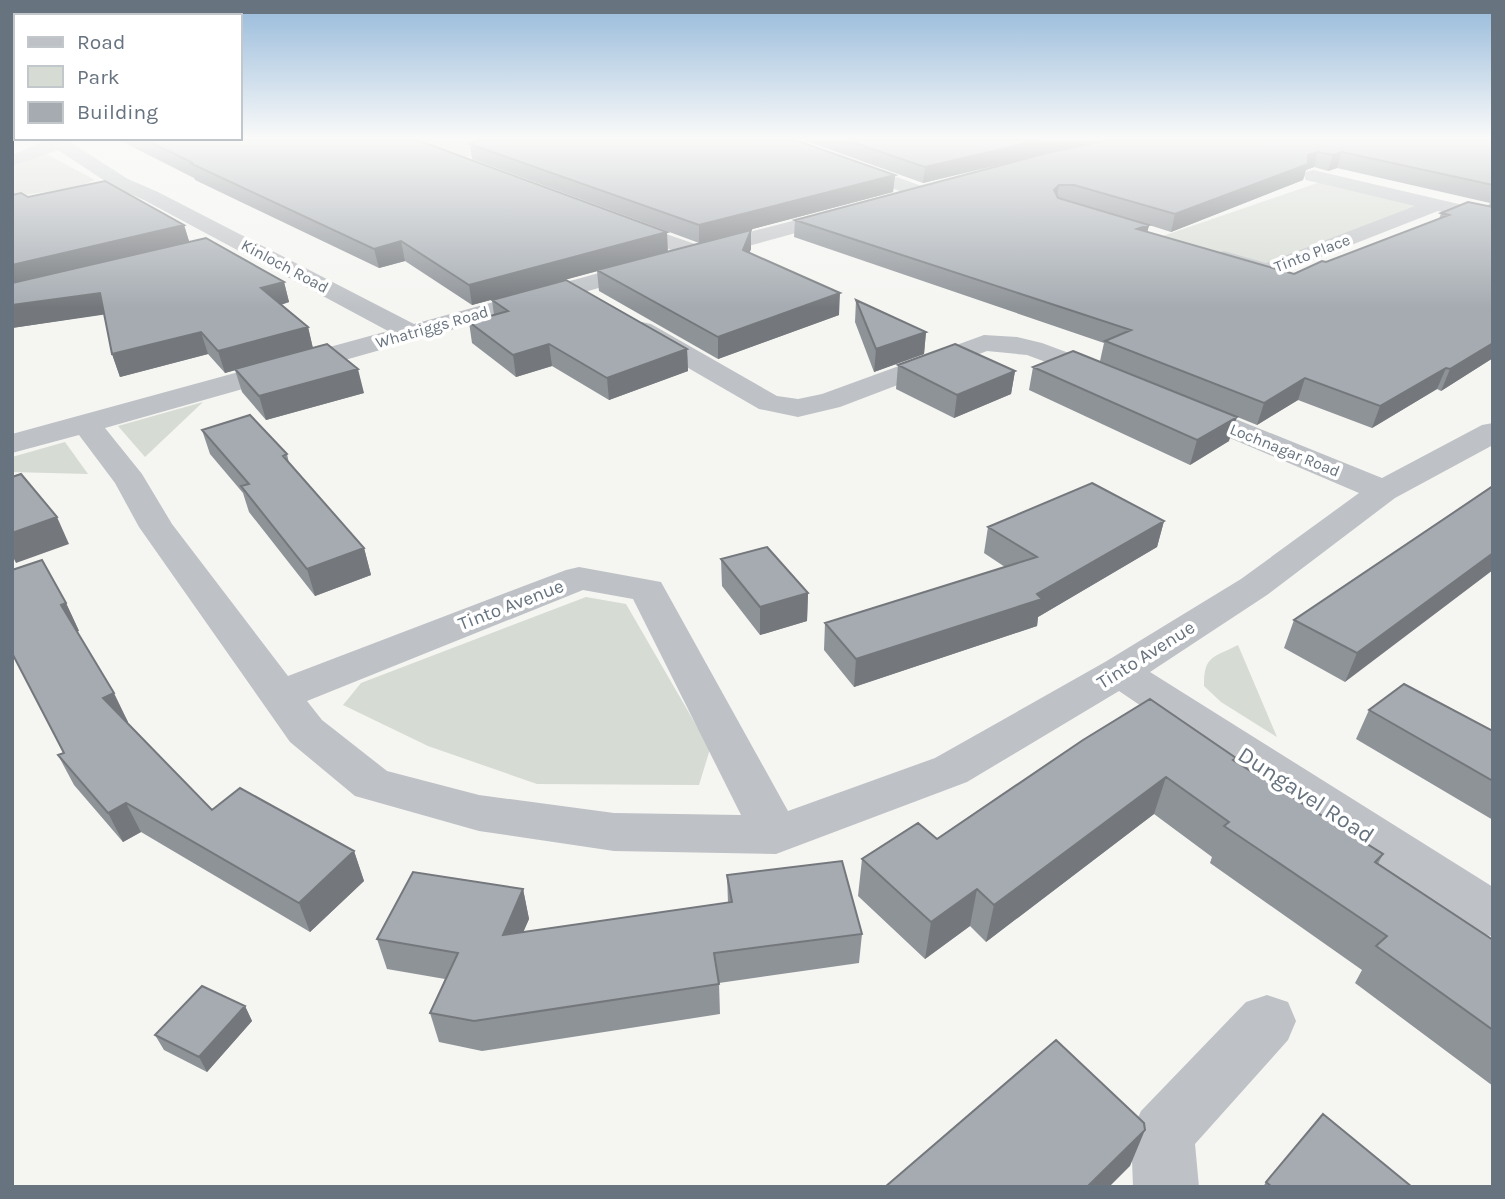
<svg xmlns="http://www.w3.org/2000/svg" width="1505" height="1199" font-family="Karla,sans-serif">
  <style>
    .green { fill: #d6dbd3 }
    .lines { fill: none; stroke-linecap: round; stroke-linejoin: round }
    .minor { fill: #bec1c5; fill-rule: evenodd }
    .wall { fill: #8e9398; fill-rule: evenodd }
    .shaded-wall { fill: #74787c }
    .building { fill: #a5abb1; stroke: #74787c; stroke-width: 2 }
    .labels { text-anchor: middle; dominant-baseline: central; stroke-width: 7; stroke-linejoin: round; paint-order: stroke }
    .far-street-label { font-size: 16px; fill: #67737f; stroke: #fff }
    .street-label { font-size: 19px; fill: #67737f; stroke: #fff }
    .near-street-label { font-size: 23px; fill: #67737f; stroke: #fff }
  </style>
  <rect width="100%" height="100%" fill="#f5f5f2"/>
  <!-- green -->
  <path class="green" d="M 407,140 L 542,140 L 458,159 Z
    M 43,152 L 95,180 L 77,187 L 12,197 L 12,166 Z
    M 1326,180 L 1431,205 L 1266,269 L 1160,237 Z
    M 203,402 L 145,457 L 118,426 Z
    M 65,442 L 88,474 L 12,472 L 12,457 Z
    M 586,597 L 626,604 L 710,749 L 699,785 L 537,784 L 428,746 L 343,705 L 361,683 Z
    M 1238,645 L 1277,737 L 1221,702 L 1204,686 C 1204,655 1213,658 1238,645 Z"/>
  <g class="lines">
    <!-- minor -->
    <path class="minor" d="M 47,140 L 67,140 L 128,179 L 158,192 L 414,324 L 639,262 L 655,262 L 659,267 L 655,272 L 105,428 L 142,474 L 172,524 L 288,676 L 566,570 L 579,567 L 661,582 L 788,811 L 935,758 L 1105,662 L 1241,579 L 1359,493 L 1176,415 L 1171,409 L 1176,403 L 1186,400 L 1196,403 L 1382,478 L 1482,425 L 1493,423 L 1493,445 L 1395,498 L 1267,595 L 1150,672 L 1493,887 L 1493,937 L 1474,931 L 1119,691 L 967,782 L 776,854 L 614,851 L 479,831 L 355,796 L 290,742 L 139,527 L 115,483 L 79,435 L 12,453 L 12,434 L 388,331 L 144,200 L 114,187 L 58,150 L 12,166 L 12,155 ZM 583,590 L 633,599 L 741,815 L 614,813 L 479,795 L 387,771 L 322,720 L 307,701 Z
      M 769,140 L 794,140 L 930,189 L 933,193 L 923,199 L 916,197 L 771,144 Z
      M 1313,170 L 1493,212 L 1493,224 L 1438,211 L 1267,278 L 1216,263 L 1213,258 L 1216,253 L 1224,251 L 1266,263 L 1415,206 L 1306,180 L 1304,176 L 1306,172 Z
      M 847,207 L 854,209 L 857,213 L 854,217 L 698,260 L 610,227 L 606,223 L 610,219 L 617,217 L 698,245 Z
      M 642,322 L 651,324 L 777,396 L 798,399 L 822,394 L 984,335 L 1017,337 L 1042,343 L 1117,371 L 1121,377 L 1117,383 L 1107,385 L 1027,355 L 987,351 L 840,407 L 798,417 L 759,409 L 633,336 L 629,330 L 633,324 Z
      M 1267,995 L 1288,1002 L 1296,1021 L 1288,1040 L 1195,1144 L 1199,1187 L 1133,1187 L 1131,1133 L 1141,1111 L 1246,1002 Z"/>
  </g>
  <!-- wall -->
  <path class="wall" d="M 119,140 L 417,140 L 668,252 L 751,249 L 749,253 L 839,315 L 718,359 L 599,291 L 597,271 L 472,305 L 405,261 L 379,268 L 195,180 L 194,178 Z
    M 803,140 L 1100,140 L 1048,153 L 1493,140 L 1493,358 L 1441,391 L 1437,389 L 1372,428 L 1298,400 L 1257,425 L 1100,361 L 1104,343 L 794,237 L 795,220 L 1036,156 L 923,183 ZM 1314,167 L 1328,171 L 1337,168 L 1490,203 L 1488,206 L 1441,213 L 1439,219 L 1294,274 L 1147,232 L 1149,225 L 1171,232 L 1303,180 L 1306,170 Z
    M 470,144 L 895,175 L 893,192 L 699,243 L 472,159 Z
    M 12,195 L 184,225 L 189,242 L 284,282 L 289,302 L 281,305 L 308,327 L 313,348 L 364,393 L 266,420 L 242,392 L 235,370 L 225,373 L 208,354 L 120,377 L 112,354 L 104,314 L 12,328 Z
    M 492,300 L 687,349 L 688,371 L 609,400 L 552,366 L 516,377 L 472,343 L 469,322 L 494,315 Z
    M 856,300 L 926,332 L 924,354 L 874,372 L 855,322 Z
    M 898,365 L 1015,371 L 1011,394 L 954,418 L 896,389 Z
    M 1033,367 L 1229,441 L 1190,465 L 1029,390 Z
    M 202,430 L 287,454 L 289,463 L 364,548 L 371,575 L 315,596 L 249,512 L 243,493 L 210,454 Z
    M 1493,486 L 1345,682 L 1284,648 L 1294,620 Z
    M 1164,521 L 1157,547 L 1038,617 L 1037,626 L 854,687 L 824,650 L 825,623 L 1005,567 L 984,553 L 988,527 Z
    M 721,559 L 808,593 L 807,621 L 760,635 L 722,586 Z
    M 66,603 L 79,631 L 77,631 L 128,722 L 126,723 L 212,810 L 354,851 L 364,881 L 310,932 L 141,832 L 123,842 L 74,785 L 58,755 L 64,753 Z
    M 1369,710 L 1493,731 L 1493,820 L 1356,739 Z
    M 1083,740 L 1235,761 L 1383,854 L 1378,864 L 1493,940 L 1493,1086 L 1355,983 L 1362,970 L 1210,863 L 1212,857 L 1154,814 L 986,942 L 970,926 L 925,959 L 858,896 L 862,859 L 937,839 Z
    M 727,875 L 862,934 L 859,963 L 719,983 L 720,1014 L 482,1051 L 439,1042 L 430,1013 L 445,979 L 387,969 L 377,939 L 523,889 L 529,919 L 523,932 L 728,903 Z
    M 245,1006 L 252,1021 L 207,1072 L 164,1050 L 155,1035 Z
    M 1266,1182 L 1412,1187 L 1263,1187 Z"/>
  <!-- shaded-wall -->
  <path class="shaded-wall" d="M 1040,140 L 1100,140 L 923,183 L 925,167 Z
    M 1318,152 L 1314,167 L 1306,170 L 1303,180 L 1171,232 L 1175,214 L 1308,155 Z
    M 1342,152 L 1337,168 L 1328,171 L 1333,155 Z
    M 895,175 L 893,192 L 699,243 L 699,225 Z
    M 1059,185 L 1056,201 L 1054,190 Z
    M 184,225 L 190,244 L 12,287 L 12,265 Z
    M 1149,225 L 1145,243 L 1137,229 Z
    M 751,230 L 751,249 L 743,270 L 743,250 Z
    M 667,232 L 668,252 L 472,305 L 469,285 Z
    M 401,241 L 405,261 L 379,268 L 374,249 Z
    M 284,282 L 289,302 L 267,309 L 261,288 Z
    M 100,293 L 108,314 L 12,328 L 12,305 Z
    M 840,293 L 839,315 L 718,359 L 718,337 Z
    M 308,327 L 313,349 L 225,373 L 218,351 Z
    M 201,332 L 208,354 L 120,377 L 112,354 Z
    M 926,332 L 924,354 L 874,372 L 876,349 Z
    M 1493,343 L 1493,358 L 1441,391 L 1450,369 Z
    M 549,344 L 552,366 L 516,377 L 513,355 Z
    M 687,349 L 688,371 L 609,400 L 607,378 Z
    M 1446,368 L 1437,389 L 1372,428 L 1380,406 Z
    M 358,369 L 364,393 L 266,420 L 259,396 Z
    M 1015,371 L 1011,394 L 954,418 L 957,395 Z
    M 1305,378 L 1298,400 L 1257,425 L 1264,403 Z
    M 1237,417 L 1229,441 L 1190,465 L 1197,440 Z
    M 57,517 L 69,544 L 16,563 L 12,555 L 12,533 Z
    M 1164,521 L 1157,547 L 1038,617 L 1037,626 L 854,687 L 856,659 L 1037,594 Z
    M 364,548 L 371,575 L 315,596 L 307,569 Z
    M 1493,553 L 1493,570 L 1345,682 L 1357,653 Z
    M 808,593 L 807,621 L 760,635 L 760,607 Z
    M 66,603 L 79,631 L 75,632 L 61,605 Z
    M 114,693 L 128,722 L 116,727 L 103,698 Z
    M 1166,777 L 1154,814 L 986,942 L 994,905 Z
    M 126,803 L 141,832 L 123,842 L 108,813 Z
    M 354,851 L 364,881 L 310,932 L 299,903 Z
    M 523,889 L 529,919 L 509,965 L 503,935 Z
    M 977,889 L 970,926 L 925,959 L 931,922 Z
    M 245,1006 L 252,1021 L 207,1072 L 199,1057 Z
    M 1145,1130 L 1130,1166 L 1109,1187 L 1087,1187 Z"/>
  <!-- building -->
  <path class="building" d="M 146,140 L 417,140 L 667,232 L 469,285 L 401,241 L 374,249 L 190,163 L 193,163 Z
    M 478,140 L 795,140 L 895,175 L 699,225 L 470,144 Z
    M 846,140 L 1040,140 L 925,167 Z
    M 1107,140 L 1493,140 L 1493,185 L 1342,152 L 1333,155 L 1318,152 L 1308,155 L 1308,164 L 1175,214 L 1074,185 L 1059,185 L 1054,190 L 1058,198 L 1149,225 L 1137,229 L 1294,274 L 1322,261 L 1326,262 L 1449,215 L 1441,213 L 1468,202 L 1493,207 L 1493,343 L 1450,369 L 1446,368 L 1380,406 L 1305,378 L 1264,403 L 1105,341 L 1131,330 L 795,220 L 1043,154 Z
    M 105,181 L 184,225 L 12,265 L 12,195 L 21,193 L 28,197 Z
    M 751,230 L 743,250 L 840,293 L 718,337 L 597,270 Z
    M 206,238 L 284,282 L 261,288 L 308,327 L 218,351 L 201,332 L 112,354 L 100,293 L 12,305 L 12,283 Z
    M 566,280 L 687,349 L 607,378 L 549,344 L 513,355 L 469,322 L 508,311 L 492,300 Z
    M 856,300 L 926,332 L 876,349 Z
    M 327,344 L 358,369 L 259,396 L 235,369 Z
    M 955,344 L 1015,371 L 957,395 L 898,365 Z
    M 1073,351 L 1237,417 L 1197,440 L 1033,367 Z
    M 250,415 L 287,454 L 283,456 L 364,548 L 307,569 L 241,486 L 249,484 L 202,430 Z
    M 21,474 L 57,517 L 12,533 L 12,477 Z
    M 1092,483 L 1164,521 L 1037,594 L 1042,599 L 856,659 L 825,623 L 1037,557 L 988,527 Z
    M 1493,486 L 1493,553 L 1357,653 L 1294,620 Z
    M 767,547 L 808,593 L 760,607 L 721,559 Z
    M 42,560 L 66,603 L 61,605 L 114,693 L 103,698 L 212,810 L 240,788 L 354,851 L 299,903 L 126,803 L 108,813 L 58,755 L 64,753 L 12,653 L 12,570 Z
    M 1404,684 L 1493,731 L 1493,781 L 1369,710 Z
    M 1150,699 L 1236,758 L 1233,760 L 1383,854 L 1375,862 L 1493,940 L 1493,1030 L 1376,946 L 1387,936 L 1224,826 L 1229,822 L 1166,777 L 994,905 L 977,889 L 931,922 L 862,859 L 918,823 L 937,839 L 1083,740 Z
    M 842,861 L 862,934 L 714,953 L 719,984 L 474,1021 L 430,1013 L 458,953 L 377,939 L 413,872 L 523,889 L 503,935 L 732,902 L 727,875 Z
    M 202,986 L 245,1006 L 199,1057 L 155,1035 Z
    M 1056,1040 L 1144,1123 L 1145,1130 L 1087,1187 L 885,1187 Z
    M 1323,1114 L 1412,1187 L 1272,1187 L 1266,1182 Z"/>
  <!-- sky -->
  <linearGradient id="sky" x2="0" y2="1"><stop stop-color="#95b9da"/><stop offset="0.45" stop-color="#fafaf9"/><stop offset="1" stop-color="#fafaf9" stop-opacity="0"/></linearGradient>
  <rect width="1505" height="308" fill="url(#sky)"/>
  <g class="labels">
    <!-- far-street labels -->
    <g class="far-street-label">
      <text transform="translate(1312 253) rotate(-21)">Tinto Place</text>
      <text transform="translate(285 266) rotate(28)">Kinloch Road</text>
      <text transform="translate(432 327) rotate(-16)">Whatriggs Road</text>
      <text transform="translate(1285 450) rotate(22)">Lochnagar Road</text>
    </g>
    <!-- street labels -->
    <g class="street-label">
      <text transform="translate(511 605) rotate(-21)">Tinto Avenue</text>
      <text transform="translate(1146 655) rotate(-32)">Tinto Avenue</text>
    </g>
    <!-- near-street labels -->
    <g class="near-street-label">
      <text transform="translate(1306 795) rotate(33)">Dungavel Road</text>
    </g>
  </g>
  <!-- border -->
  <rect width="1505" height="1199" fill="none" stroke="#67737f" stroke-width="28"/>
  <!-- legend -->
  <rect x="14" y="14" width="228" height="126" fill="#ffffff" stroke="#c2c7cc" stroke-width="2"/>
  <rect x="28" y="37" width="35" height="10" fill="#bec1c5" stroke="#c2c7cc" stroke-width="2"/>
  <text x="77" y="49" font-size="21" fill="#67737f">Road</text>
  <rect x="28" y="66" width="35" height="21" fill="#d6dbd3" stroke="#c2c7cc" stroke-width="2"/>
  <text x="77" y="84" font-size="21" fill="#67737f">Park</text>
  <rect x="28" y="102" width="35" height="21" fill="#a5abb1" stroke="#c2c7cc" stroke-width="2"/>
  <text x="77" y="119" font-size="21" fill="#67737f">Building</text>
</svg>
